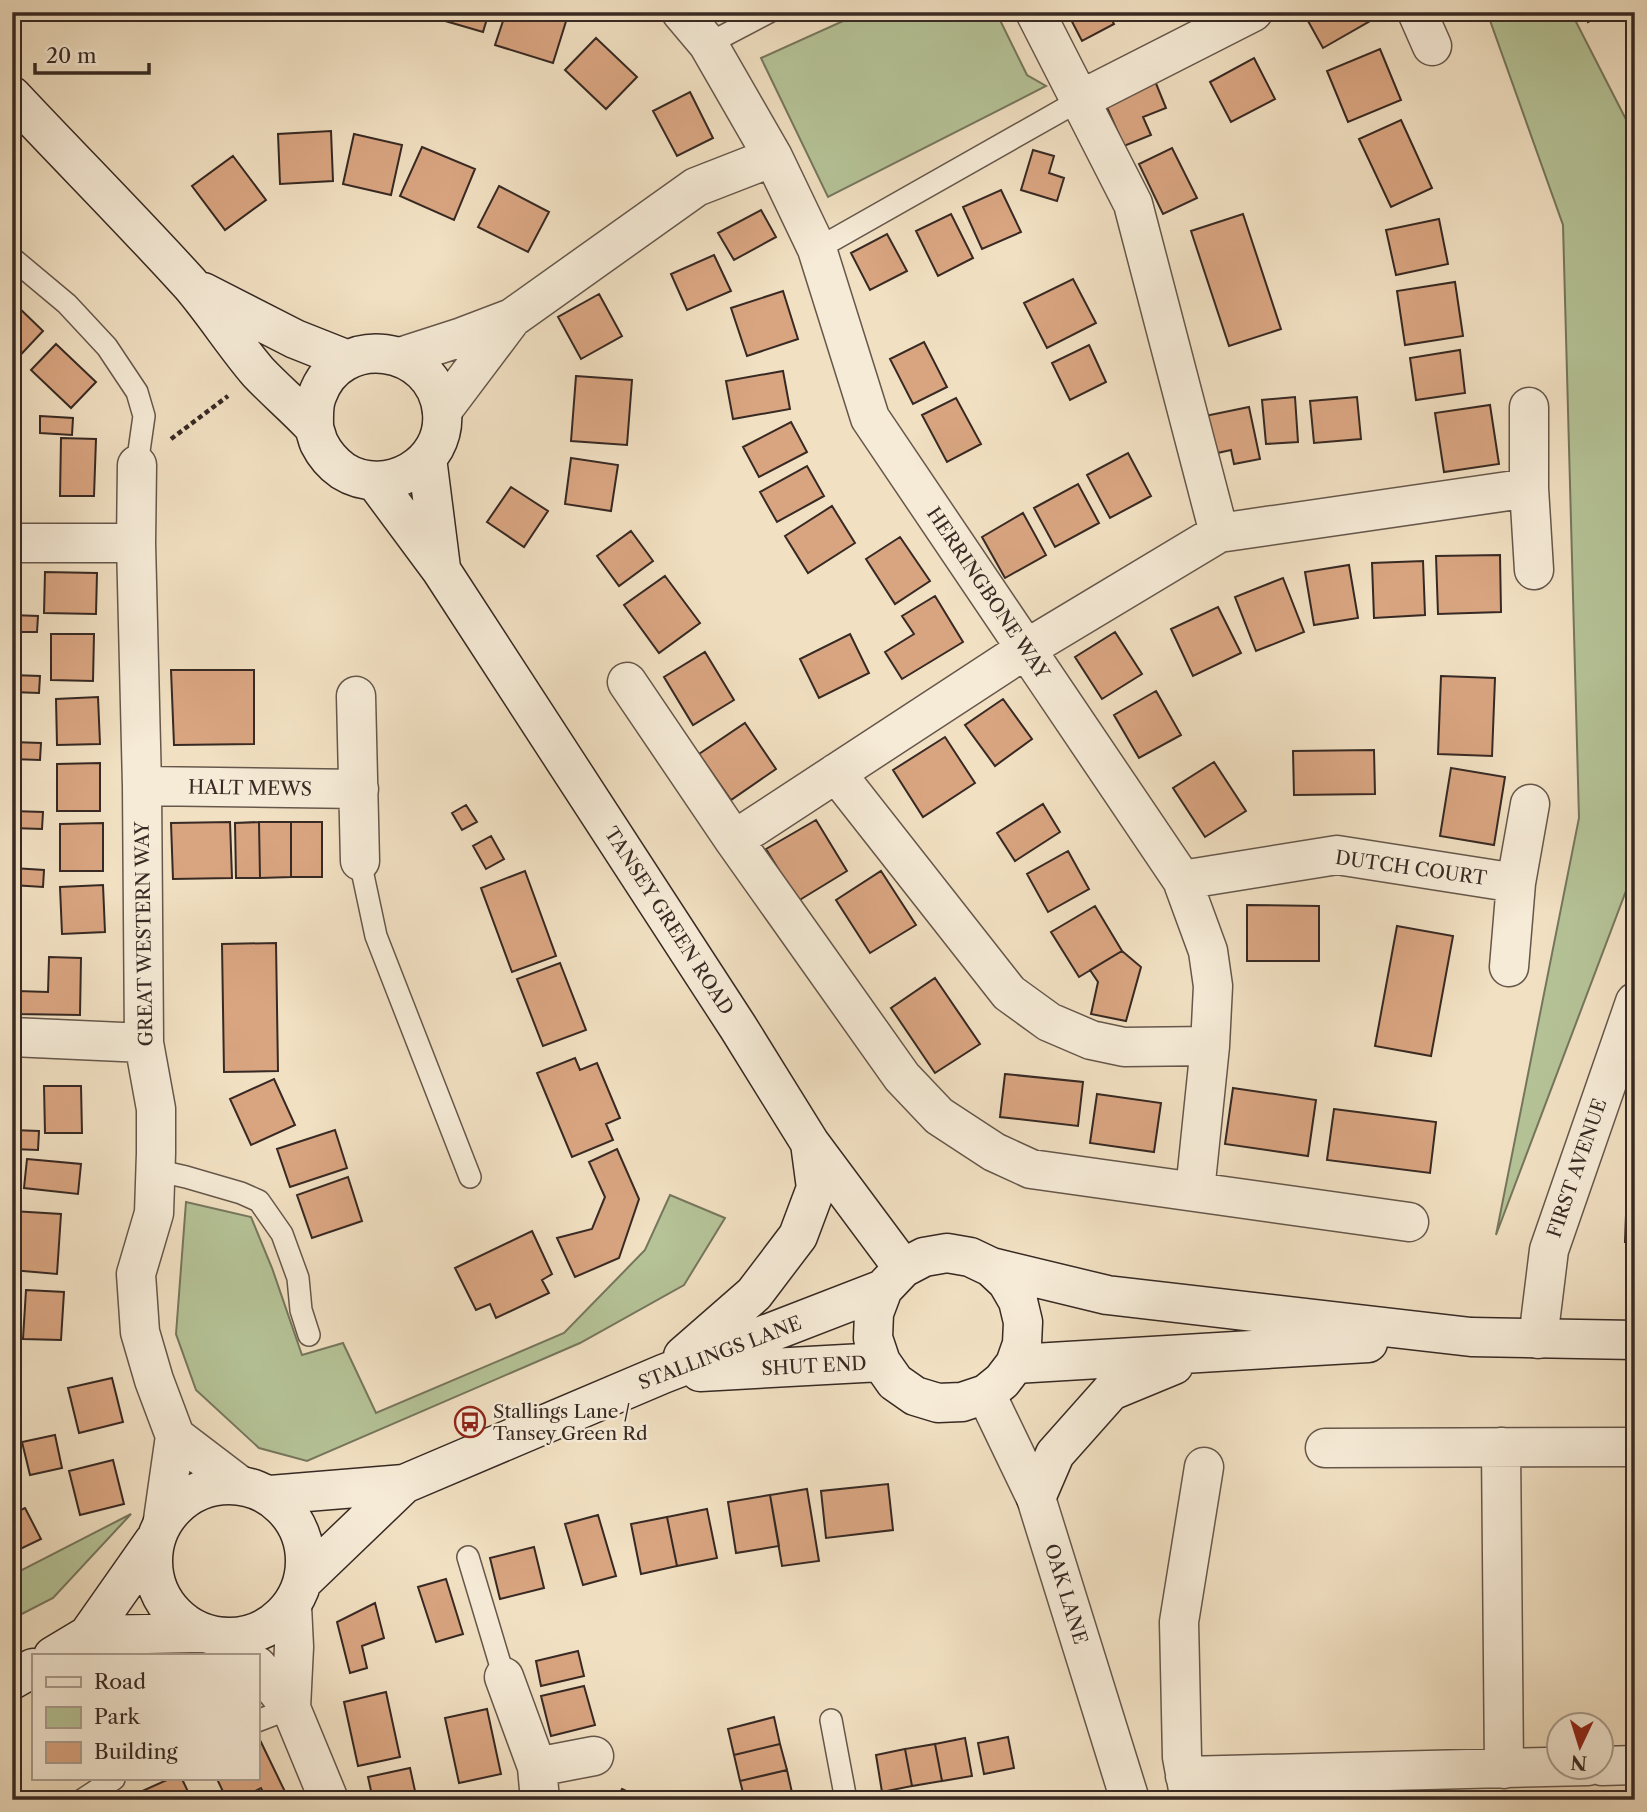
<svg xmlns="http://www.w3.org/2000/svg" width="1647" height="1812" font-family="'Libre Caslon Text',serif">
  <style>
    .green { fill: #b5c397; stroke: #76765d; stroke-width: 2 }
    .building { fill: #d9a581; stroke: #372923; stroke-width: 2 }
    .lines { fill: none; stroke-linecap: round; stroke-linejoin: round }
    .lane-casing { stroke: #66574b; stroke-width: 24 }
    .street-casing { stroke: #66574b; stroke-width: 41 }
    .secondary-casing { stroke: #372923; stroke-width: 41 }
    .path { stroke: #372923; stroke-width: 4.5; stroke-dasharray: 5 3.5; stroke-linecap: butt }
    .lane { stroke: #f6ebd7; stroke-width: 21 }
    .street { stroke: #f6ebd7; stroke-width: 38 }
    .secondary { stroke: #f6ebd7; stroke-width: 38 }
    .labels { text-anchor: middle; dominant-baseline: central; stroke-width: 5; stroke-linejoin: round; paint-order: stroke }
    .street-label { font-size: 19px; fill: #372923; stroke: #f6ebd7 }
    .poi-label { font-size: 19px; fill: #372923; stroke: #f6ebd7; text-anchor: start }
  </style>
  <rect width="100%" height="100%" fill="#f1e0c2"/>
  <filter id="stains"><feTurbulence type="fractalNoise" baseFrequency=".00286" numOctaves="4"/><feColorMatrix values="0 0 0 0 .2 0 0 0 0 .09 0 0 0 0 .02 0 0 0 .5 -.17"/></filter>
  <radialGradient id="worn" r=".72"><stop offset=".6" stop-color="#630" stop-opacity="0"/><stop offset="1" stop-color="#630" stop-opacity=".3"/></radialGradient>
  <!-- green -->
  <path class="green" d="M 863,12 L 996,12 L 1027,75 L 1046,86 L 828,197 L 761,58 Z
    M 1487,12 L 1571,12 L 1635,137 L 1635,867 L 1496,1235 L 1579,818 L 1563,225 Z
    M 670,1195 L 725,1218 L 684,1285 L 580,1343 L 307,1461 L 259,1448 L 196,1390 L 176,1334 L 186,1202 L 251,1217 L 272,1268 L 302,1355 L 343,1343 L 376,1413 L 564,1333 L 645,1250 Z
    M 131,1514 L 53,1598 L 12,1619 L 12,1575 Z"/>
  <!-- building -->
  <path class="building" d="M 429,12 L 489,12 L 483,32 L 428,16 Z
    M 506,12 L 557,12 L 568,15 L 553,63 L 495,45 Z
    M 1067,12 L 1108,12 L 1114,24 L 1082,41 Z
    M 1303,12 L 1365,12 L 1370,21 L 1323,48 Z
    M 1583,12 L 1606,12 L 1588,22 Z
    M 596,38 L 637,77 L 606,109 L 565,70 Z
    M 1380,49 L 1401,100 L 1348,122 L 1327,71 Z
    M 1254,58 L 1275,99 L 1231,122 L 1210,82 Z
    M 1155,81 L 1166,108 L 1143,117 L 1151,135 L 1124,146 L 1105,103 Z
    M 690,92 L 713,138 L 677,156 L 653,111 Z
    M 1401,120 L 1432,188 L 1391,207 L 1359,139 Z
    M 331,131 L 333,181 L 280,184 L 278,134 Z
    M 354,134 L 402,145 L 391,195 L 343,184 Z
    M 422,147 L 475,169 L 454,220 L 400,196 Z
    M 1172,148 L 1197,198 L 1163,214 L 1139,164 Z
    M 1033,150 L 1054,156 L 1049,173 L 1064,178 L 1057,201 L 1021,190 Z
    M 233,156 L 266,200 L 225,230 L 192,186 Z
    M 499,186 L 549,212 L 528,252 L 478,227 Z
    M 1001,190 L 1021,232 L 982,249 L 963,207 Z
    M 761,210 L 776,237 L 734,260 L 718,233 Z
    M 951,214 L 973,258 L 938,276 L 916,231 Z
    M 1243,214 L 1281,329 L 1229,346 L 1191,231 Z
    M 1439,219 L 1448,264 L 1396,275 L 1386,230 Z
    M 887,234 L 907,271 L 870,290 L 851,253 Z
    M 714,255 L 731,291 L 687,310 L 671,274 Z
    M 1073,279 L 1096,323 L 1047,348 L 1024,303 Z
    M 1455,282 L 1463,336 L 1405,345 L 1397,291 Z
    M 783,291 L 798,339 L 747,356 L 731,308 Z
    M 599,294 L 622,336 L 581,359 L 558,317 Z
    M 15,304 L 43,331 L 12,364 L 12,307 Z
    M 924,342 L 947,387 L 913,404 L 890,359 Z
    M 56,344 L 96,382 L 71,408 L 31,370 Z
    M 1089,345 L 1106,382 L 1070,400 L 1052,363 Z
    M 1460,350 L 1465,393 L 1416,400 L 1410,358 Z
    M 783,371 L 790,409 L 733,419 L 726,381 Z
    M 576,376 L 632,380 L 627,445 L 571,441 Z
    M 1295,397 L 1298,442 L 1266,444 L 1262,400 Z
    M 1357,397 L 1361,439 L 1314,443 L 1310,401 Z
    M 956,398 L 981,444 L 947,462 L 922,415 Z
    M 1490,405 L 1499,464 L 1444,472 L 1435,413 Z
    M 1249,407 L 1260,459 L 1234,464 L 1231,450 L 1213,454 L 1205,416 Z
    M 40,416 L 73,418 L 72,435 L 40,433 Z
    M 791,422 L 807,452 L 759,477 L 743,447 Z
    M 61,438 L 96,439 L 94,496 L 60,496 Z
    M 1128,453 L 1151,496 L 1110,518 L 1087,475 Z
    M 571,458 L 618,465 L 611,511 L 565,504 Z
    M 807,466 L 824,496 L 777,522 L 760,492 Z
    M 1078,484 L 1099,523 L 1055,547 L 1034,508 Z
    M 511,487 L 548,511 L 524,547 L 487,522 Z
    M 832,506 L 855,543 L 808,573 L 785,536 Z
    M 1023,513 L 1046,555 L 1005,578 L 982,537 Z
    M 631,531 L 653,561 L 619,586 L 597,556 Z
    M 900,537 L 930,581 L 895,604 L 866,559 Z
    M 1500,555 L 1501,612 L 1438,614 L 1436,556 Z
    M 1423,561 L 1425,615 L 1374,618 L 1372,563 Z
    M 1349,565 L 1358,618 L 1314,625 L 1305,572 Z
    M 45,572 L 97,573 L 96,614 L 44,613 Z
    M 665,576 L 700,623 L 659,653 L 624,605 Z
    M 1283,578 L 1304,632 L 1256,651 L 1235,597 Z
    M 935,596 L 963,642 L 902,679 L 885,652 L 914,634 L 902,616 Z
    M 1218,607 L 1241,653 L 1193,676 L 1171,629 Z
    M 12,615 L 38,616 L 37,632 L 12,632 Z
    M 1115,632 L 1142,674 L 1102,699 L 1075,657 Z
    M 51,634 L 94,634 L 93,681 L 51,680 Z
    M 850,634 L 869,673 L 819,698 L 800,659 Z
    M 705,652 L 734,700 L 693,725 L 664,677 Z
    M 171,670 L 254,670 L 254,744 L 174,745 Z
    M 12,675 L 40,676 L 39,693 L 12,692 Z
    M 1441,676 L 1495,678 L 1492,756 L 1438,754 Z
    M 1156,691 L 1181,735 L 1139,758 L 1114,715 Z
    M 98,697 L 100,744 L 57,745 L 56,699 Z
    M 1003,699 L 1032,739 L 995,766 L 965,725 Z
    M 745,723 L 776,769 L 731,800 L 699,754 Z
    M 945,737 L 975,783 L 923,817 L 893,770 Z
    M 12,742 L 41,743 L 40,760 L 12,759 Z
    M 1374,750 L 1375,794 L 1294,795 L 1293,751 Z
    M 1214,762 L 1246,811 L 1205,837 L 1173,788 Z
    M 100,763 L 100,811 L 57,811 L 57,764 Z
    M 1451,768 L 1505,777 L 1494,845 L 1440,836 Z
    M 1043,804 L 1060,832 L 1015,861 L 997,833 Z
    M 466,805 L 477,822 L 462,830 L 452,813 Z
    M 12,811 L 43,812 L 42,829 L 12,828 Z
    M 816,820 L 847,871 L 798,901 L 766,849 Z
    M 230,822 L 232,878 L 173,879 L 171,823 Z
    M 259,822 L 260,878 L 236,878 L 235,823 Z
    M 259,822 L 291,822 L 291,877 L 260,878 Z
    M 291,822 L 322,822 L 322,877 L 291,877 Z
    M 103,823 L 103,871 L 60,871 L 60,824 Z
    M 491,836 L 504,859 L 486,869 L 473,846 Z
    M 1068,851 L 1089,889 L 1048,912 L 1027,874 Z
    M 13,868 L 44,870 L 43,887 L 12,885 Z
    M 525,871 L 556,956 L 512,972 L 481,888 Z
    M 881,871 L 916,925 L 870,953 L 836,900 Z
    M 103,885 L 105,932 L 62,934 L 60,887 Z
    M 1247,905 L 1319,906 L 1319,961 L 1247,961 Z
    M 1095,906 L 1122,951 L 1079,977 L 1051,932 Z
    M 1397,926 L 1453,936 L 1431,1056 L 1375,1046 Z
    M 276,943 L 278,1071 L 224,1072 L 222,944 Z
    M 1122,951 L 1141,967 L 1126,1021 L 1091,1014 L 1098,982 L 1090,970 Z
    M 49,957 L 81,958 L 80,1015 L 16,1014 L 17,991 L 48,992 Z
    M 560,963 L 586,1030 L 543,1046 L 517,979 Z
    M 935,978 L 980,1044 L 935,1073 L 891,1008 Z
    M 575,1058 L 580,1070 L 597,1063 L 620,1118 L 606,1124 L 613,1140 L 572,1157 L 537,1073 Z
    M 1005,1074 L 1083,1082 L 1078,1126 L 1000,1117 Z
    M 274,1079 L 295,1125 L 251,1145 L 230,1099 Z
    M 44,1086 L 81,1086 L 82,1133 L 45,1133 Z
    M 1233,1088 L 1316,1100 L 1308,1156 L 1225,1144 Z
    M 1097,1094 L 1161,1103 L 1154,1152 L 1090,1143 Z
    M 1334,1109 L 1436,1122 L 1430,1173 L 1327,1160 Z
    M 12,1130 L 39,1131 L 38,1150 L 12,1149 Z
    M 335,1130 L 347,1168 L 290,1187 L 277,1149 Z
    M 1629,1132 L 1635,1132 L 1635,1242 L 1625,1242 Z
    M 617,1149 L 639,1199 L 619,1258 L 575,1277 L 557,1238 L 592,1229 L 605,1197 L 589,1162 Z
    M 27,1159 L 81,1164 L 78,1194 L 24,1188 Z
    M 348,1177 L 362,1221 L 312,1238 L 297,1195 Z
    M 12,1211 L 61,1214 L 57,1274 L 12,1270 Z
    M 532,1231 L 552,1274 L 542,1280 L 549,1293 L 496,1318 L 490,1304 L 476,1310 L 455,1268 Z
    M 26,1290 L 64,1292 L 61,1340 L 23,1339 Z
    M 112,1378 L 123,1422 L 79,1433 L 68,1388 Z
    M 55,1435 L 62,1468 L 30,1475 L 22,1442 Z
    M 113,1460 L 124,1504 L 80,1515 L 69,1471 Z
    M 888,1484 L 893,1530 L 826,1538 L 821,1491 Z
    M 807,1489 L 819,1561 L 782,1566 L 770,1495 Z
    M 770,1495 L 779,1546 L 736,1553 L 728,1502 Z
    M 25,1508 L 41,1539 L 12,1553 L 12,1514 Z
    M 707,1509 L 717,1558 L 677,1566 L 667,1517 Z
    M 598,1515 L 616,1576 L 583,1585 L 565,1524 Z
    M 667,1517 L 677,1566 L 641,1574 L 631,1524 Z
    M 534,1547 L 544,1588 L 500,1599 L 490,1558 Z
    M 446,1579 L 463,1634 L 436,1642 L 418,1587 Z
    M 375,1603 L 384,1638 L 362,1646 L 367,1668 L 350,1673 L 337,1622 Z
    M 578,1651 L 584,1676 L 541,1686 L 536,1661 Z
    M 584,1686 L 595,1725 L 551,1736 L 541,1696 Z
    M 386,1692 L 400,1757 L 358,1766 L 344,1702 Z
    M 487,1709 L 501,1774 L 459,1783 L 445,1718 Z
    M 774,1717 L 780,1744 L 734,1755 L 728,1729 Z
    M 1008,1737 L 1014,1768 L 984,1774 L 978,1743 Z
    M 259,1738 L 289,1800 L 267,1800 L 261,1788 L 238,1800 L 227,1800 L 217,1779 L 257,1779 L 257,1739 Z
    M 965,1738 L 972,1776 L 942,1781 L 935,1744 Z
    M 780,1744 L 787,1770 L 740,1781 L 734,1755 Z
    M 935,1744 L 942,1781 L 912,1786 L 905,1749 Z
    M 905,1749 L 912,1786 L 882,1792 L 876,1755 Z
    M 410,1768 L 417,1800 L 373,1800 L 368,1777 Z
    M 787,1770 L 793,1797 L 781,1800 L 745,1800 L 740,1781 Z
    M 169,1779 L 182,1779 L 192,1800 L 143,1800 L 140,1792 Z
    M 622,1789 L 644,1800 L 616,1800 Z"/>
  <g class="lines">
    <!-- lane casing -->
    <g class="lane-casing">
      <path id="lane" d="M 708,44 L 769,12
        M 817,249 L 1080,100
        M 12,258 L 67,304 L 107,347 L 137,392 L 144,416 L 137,465
        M 360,861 L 376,936 L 470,1177
        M 155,1170 L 186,1177 L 241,1193 L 259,1201 L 282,1234 L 298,1278 L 301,1310 L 309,1335
        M 468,1557 L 504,1677
        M 831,1720 L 846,1800
        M 257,1721 L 291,1708
        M 82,1800 L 114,1779"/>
    </g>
    <!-- street casing -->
    <g class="street-casing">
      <path id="street" d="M 681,12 L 708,44 L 773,157 L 817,249 L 870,418 L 1182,880 L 1208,951 L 1213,986 L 1210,1046 L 1195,1191
        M 1035,12 L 1133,204 L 1219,533
        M 1417,12 L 1432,46
        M 1080,100 L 1253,12
        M 400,357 L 462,337 L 512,318 L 696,187 L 773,157
        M 1529,407 L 1529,488 L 1534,570
        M 442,411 L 512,318
        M 137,465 L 136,543 L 142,786 L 144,1043 L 156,1109 L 156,1153 L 154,1213 L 136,1274 L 140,1332 L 154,1380 L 175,1436 L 163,1520
        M 12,543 L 136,543
        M 627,682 L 734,840 L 902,1077 L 939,1116 L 994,1152 L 1031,1169 L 1409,1222
        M 356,696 L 360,861
        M 836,773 L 1009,993 L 1049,1022 L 1091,1040 L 1124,1047 L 1210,1046
        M 142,786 L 359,789
        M 734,840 L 1026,649 L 1219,533 L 1529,488
        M 1182,880 L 1337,855 L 1516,883
        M 1509,967 L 1516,883 L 1530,804
        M 12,1037 L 144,1043
        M 1538,1339 L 1549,1250 L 1635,1002
        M 986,1394 L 1036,1498 L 1130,1800
        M 175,1436 L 238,1484
        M 1501,1447 L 1504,1769
        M 1325,1448 L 1635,1447
        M 224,1637 L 246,1656
        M 257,1666 L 291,1708 L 329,1800
        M 504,1677 L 537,1767 L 540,1800
        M 291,1708 L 294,1647 L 292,1606
        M 1602,1766 L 1635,1765
        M 537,1767 L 594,1756
        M 1185,1776 L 1588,1766
        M 1190,1800 L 1182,1757 L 1179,1622 L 1204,1467"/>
    </g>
    <!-- secondary casing -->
    <g class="secondary-casing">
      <path id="secondary" d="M 12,96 C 71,159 132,220 190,284 C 214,312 234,344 258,372 C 275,390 294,406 311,424 C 316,429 316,436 319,443 C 324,453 333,464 343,471 C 386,498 447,465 442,412 C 435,344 339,331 317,396 C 313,406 314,416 314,427
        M 203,292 L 295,339 L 348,360
        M 427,458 L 441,568
        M 375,481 L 441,570 L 738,1027 L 810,1143 L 903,1268
        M 991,1267 L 1007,1282 L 1018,1301 L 1023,1322 L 1022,1344 L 1015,1364 L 1002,1381 L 986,1394 L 962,1402 L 938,1403 L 915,1396 L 895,1382 L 881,1362 L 873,1338 L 874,1313 L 883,1289 L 903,1268 L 924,1257 L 947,1253 L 970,1257 L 991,1267 L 1107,1295 L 1471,1337 L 1635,1340
        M 683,1356 L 754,1294 L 798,1236 L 816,1188 L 810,1143
        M 1015,1364 L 1368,1343
        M 700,1372 L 881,1362
        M153 1561a76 76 0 1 1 152 0a76 76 0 1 1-152 0Z
        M 270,1495 L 404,1484 L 663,1374 L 883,1289
        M 1036,1498 L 1055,1454 L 1111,1391 L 1174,1365
        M 304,1580 L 404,1484
        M 88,1635 L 204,1633
        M 53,1656 L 88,1635 L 154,1541
        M 12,1680 L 33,1668"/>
    </g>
    <!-- path -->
    <path class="path" d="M 171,439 L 228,396"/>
    <!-- lane -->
    <use href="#lane" class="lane"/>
    <!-- street -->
    <use href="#street" class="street"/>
    <!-- secondary -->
    <use href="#secondary" class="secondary"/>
  </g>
  <!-- icons -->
  <defs>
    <g id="bus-ring" transform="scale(1.575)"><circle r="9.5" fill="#f6ebd7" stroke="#8f2418" stroke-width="1.5"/><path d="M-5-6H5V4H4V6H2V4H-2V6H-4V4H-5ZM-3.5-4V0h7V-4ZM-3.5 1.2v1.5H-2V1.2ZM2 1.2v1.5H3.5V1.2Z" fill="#8f2418"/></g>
  </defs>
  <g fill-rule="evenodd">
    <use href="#bus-ring" x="470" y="1422"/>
  </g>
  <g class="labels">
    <!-- street labels -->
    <g class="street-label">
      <text transform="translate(988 593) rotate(56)">HERRINGBONE WAY</text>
      <text transform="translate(250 788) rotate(1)">HALT MEWS</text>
      <text transform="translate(1411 868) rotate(8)">DUTCH COURT</text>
      <text transform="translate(669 921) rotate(57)">TANSEY GREEN ROAD</text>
      <text transform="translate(144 934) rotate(-91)">GREAT WESTERN WAY</text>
      <text transform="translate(1577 1168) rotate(-71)">FIRST AVENUE</text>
      <text transform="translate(720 1353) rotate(-21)">STALLINGS LANE</text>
      <text transform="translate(814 1366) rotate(-3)">SHUT END</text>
      <text transform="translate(1066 1594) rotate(73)">OAK LANE</text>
    </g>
    <!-- poi labels -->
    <g class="poi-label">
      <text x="493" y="1411">Stallings Lane /<tspan x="493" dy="22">Tansey Green Rd</tspan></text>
    </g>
  </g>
  <!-- margin -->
  <rect width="1647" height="1812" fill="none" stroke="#f1e0c2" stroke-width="42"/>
  <rect x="14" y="14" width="1619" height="1784" fill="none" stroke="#372923" stroke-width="3.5"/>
  <rect x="21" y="21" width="1605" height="1770" fill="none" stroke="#372923" stroke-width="2"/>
  <!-- legend -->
  <rect x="32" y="1654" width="228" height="126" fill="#f6ebd7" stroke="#aa9d8f" stroke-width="2"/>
  <rect x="46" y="1677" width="35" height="10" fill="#f6ebd7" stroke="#aa9d8f" stroke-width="2"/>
  <text x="94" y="1689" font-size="21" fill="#372923">Road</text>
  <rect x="46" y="1707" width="35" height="21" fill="#b5c397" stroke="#aa9d8f" stroke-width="2"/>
  <text x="94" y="1724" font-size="21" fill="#372923">Park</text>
  <rect x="46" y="1742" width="35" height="21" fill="#d9a581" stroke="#aa9d8f" stroke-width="2"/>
  <text x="94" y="1759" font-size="21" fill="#372923">Building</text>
  <!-- north arrow -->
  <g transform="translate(1580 1746) rotate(184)"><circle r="33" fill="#f6ebd7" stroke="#aa9d8f" stroke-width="2"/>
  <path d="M0-5L12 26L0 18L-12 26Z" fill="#8f2418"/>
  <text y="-10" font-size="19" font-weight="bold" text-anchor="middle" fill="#372923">N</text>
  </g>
  <!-- scale -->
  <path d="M35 63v10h114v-10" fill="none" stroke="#372923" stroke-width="3.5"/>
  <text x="46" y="63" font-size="21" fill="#372923" stroke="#f6ebd7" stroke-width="5" paint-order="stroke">20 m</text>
  <rect width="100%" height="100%" filter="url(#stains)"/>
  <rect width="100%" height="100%" fill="url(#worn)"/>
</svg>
